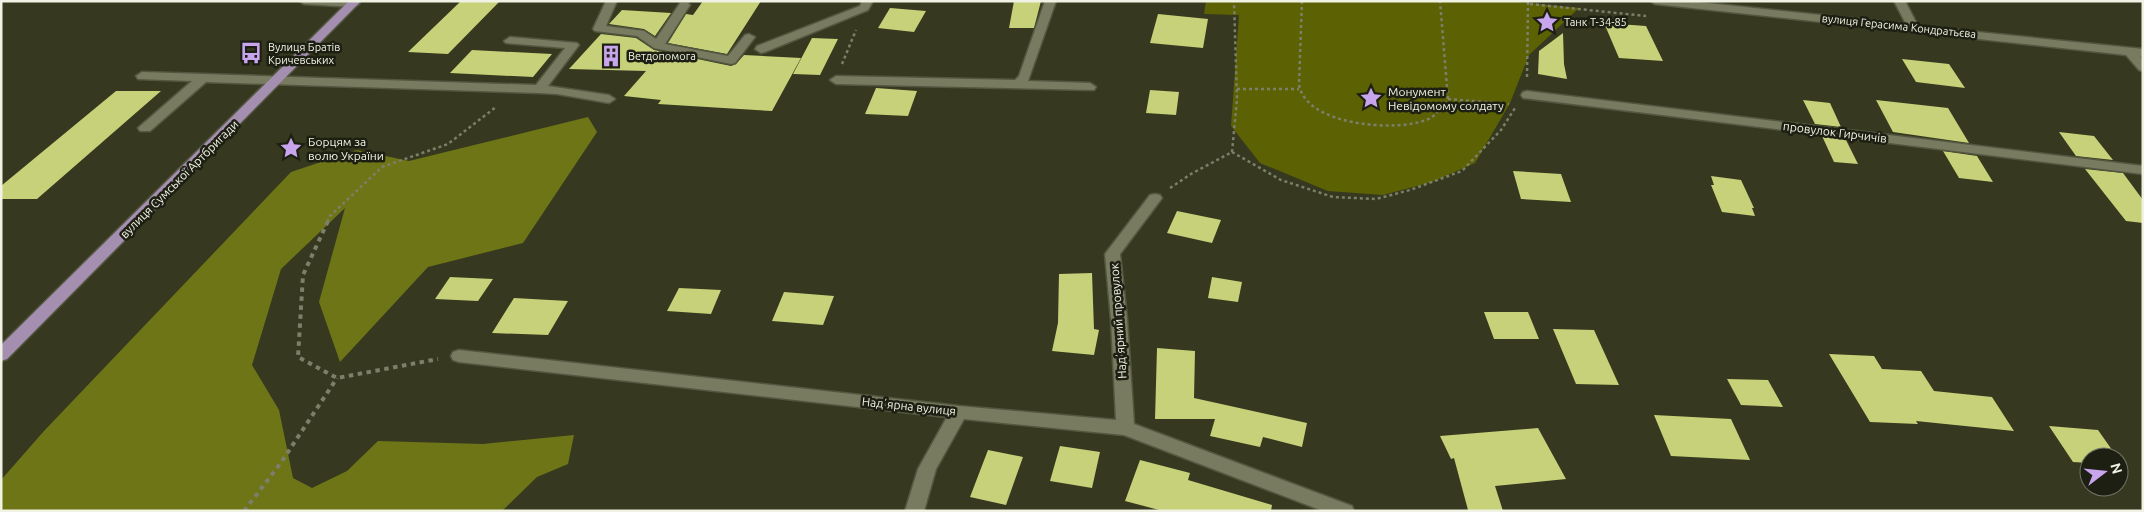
<svg xmlns="http://www.w3.org/2000/svg" width="2144" height="512" font-family="Ubuntu,sans-serif">
  <style>
    .green { fill: #5c6203 }
    .forest { fill: #6e7516 }
    .building { fill: #c7d179 }
    .lines { fill: none; stroke-linecap: round; stroke-linejoin: round }
    .minor-casing { stroke: #545740; stroke-width: 3 }
    .major-casing { stroke: #545740; stroke-width: 3 }
    .path-far1 { stroke: #7c7f69; stroke-width: 2.5; stroke-dasharray: 3 3; stroke-linecap: butt }
    .path { stroke: #7c7f69; stroke-width: 4; stroke-dasharray: 4.5 4.5; stroke-linecap: butt }
    .minor { fill: #787b5f; fill-rule: evenodd }
    .major { fill: #a48fb0; fill-rule: evenodd }
    .labels { text-anchor: middle; dominant-baseline: central; stroke-width: 5; stroke-linejoin: round; paint-order: stroke }
    .far-poi-label { font-size: 11px; fill: #f0f3e3; stroke: #1d1f13; text-anchor: start }
    .far-street-label { font-size: 11px; fill: #f0f3e3; stroke: #1d1f13 }
    .poi-label { font-size: 12px; fill: #f0f3e3; stroke: #1d1f13; text-anchor: start }
    .street-label { font-size: 12px; fill: #f0f3e3; stroke: #1d1f13 }
  </style>
  <rect width="100%" height="100%" fill="#36391f"/>
  <!-- green -->
  <path class="green" d="M 1206,1 L 1508,1 L 1579,8 L 1529,55 L 1510,103 L 1475,163 L 1432,182 L 1383,195 L 1328,191 L 1260,163 L 1231,126 L 1239,15 L 1204,14 Z"/>
  <!-- forest -->
  <path class="forest" d="M 588,117 L 597,132 L 523,243 L 428,267 L 340,362 L 319,302 L 345,208 L 281,269 L 252,365 L 279,410 L 293,478 L 312,488 L 347,471 L 378,441 L 483,444 L 574,435 L 568,464 L 537,477 L 502,511 L 1,511 L 1,480 L 44,431 L 291,172 L 357,150 L 409,161 Z"/>
  <!-- building -->
  <path class="building" d="M 461,1 L 500,1 L 448,54 L 408,52 Z
    M 703,1 L 761,1 L 727,54 L 668,43 L 686,14 L 693,15 Z
    M 1014,1 L 1041,1 L 1034,28 L 1009,28 Z
    M 890,8 L 926,11 L 914,32 L 878,28 Z
    M 622,10 L 671,13 L 655,36 L 644,29 L 609,24 Z
    M 1158,14 L 1208,19 L 1203,48 L 1150,43 Z
    M 1604,23 L 1646,26 L 1663,61 L 1619,58 Z
    M 1563,33 L 1564,64 L 1567,79 L 1538,74 L 1539,51 Z
    M 601,34 L 636,38 L 654,50 L 731,66 L 736,64 L 744,55 L 801,58 L 772,111 L 658,104 L 661,100 L 624,96 L 646,71 L 569,69 Z
    M 812,38 L 838,39 L 820,75 L 793,74 Z
    M 472,50 L 552,54 L 533,77 L 450,73 Z
    M 1902,59 L 1949,64 L 1965,88 L 1916,82 Z
    M 876,88 L 917,91 L 908,116 L 865,114 Z
    M 1150,90 L 1179,92 L 1176,115 L 1146,113 Z
    M 116,91 L 161,91 L 37,199 L 1,199 L 1,186 Z
    M 1803,100 L 1830,103 L 1841,127 L 1815,124 Z
    M 1876,100 L 1948,108 L 1969,143 L 1893,132 Z
    M 2059,132 L 2094,136 L 2113,160 L 2076,156 Z
    M 1822,136 L 1846,140 L 1858,164 L 1834,162 Z
    M 1943,151 L 1977,156 L 1993,182 L 1959,178 Z
    M 2085,169 L 2123,173 L 2143,200 L 2143,223 L 2126,221 Z
    M 1513,171 L 1561,174 L 1571,202 L 1521,199 Z
    M 1711,176 L 1741,180 L 1754,208 L 1752,208 L 1755,216 L 1722,212 L 1711,185 L 1714,185 Z
    M 1177,211 L 1221,220 L 1212,243 L 1167,233 Z
    M 1092,273 L 1094,329 L 1099,330 L 1094,355 L 1052,351 L 1058,323 L 1059,274 Z
    M 450,277 L 493,279 L 478,301 L 435,299 Z
    M 1212,277 L 1242,282 L 1238,302 L 1208,298 Z
    M 679,288 L 721,290 L 711,314 L 667,311 Z
    M 784,292 L 834,296 L 823,325 L 772,321 Z
    M 514,298 L 568,301 L 548,335 L 492,333 Z
    M 1484,312 L 1528,312 L 1539,339 L 1494,339 Z
    M 1553,329 L 1594,330 L 1619,385 L 1576,384 Z
    M 1157,348 L 1195,351 L 1194,398 L 1307,423 L 1302,447 L 1263,437 L 1260,447 L 1210,436 L 1215,419 L 1155,419 Z
    M 1829,354 L 1874,356 L 1882,369 L 1921,371 L 1934,391 L 1992,397 L 2014,431 L 1916,421 L 1918,424 L 1870,422 Z
    M 1727,379 L 1768,380 L 1783,407 L 1741,405 Z
    M 1654,415 L 1731,419 L 1750,460 L 1671,456 Z
    M 2049,426 L 2098,430 L 2117,457 L 2089,457 L 2089,463 L 2073,462 Z
    M 1538,428 L 1566,479 L 1495,486 L 1503,511 L 1468,510 L 1454,458 L 1451,459 L 1440,436 Z
    M 1060,446 L 1100,452 L 1092,488 L 1050,481 Z
    M 988,450 L 1023,457 L 1006,505 L 970,497 Z
    M 1140,460 L 1190,473 L 1188,480 L 1272,505 L 1271,511 L 1163,511 L 1125,501 Z"/>
  <g class="lines">
    <!-- minor casing -->
    <g class="minor-casing">
      <path id="minor" d="M 299,1 L 355,1 L 359,4 L 353,7 L 304,4 Z
        M 606,1 L 617,1 L 606,26 L 644,31 L 656,39 L 680,3 L 688,3 L 690,5 L 665,44 L 728,56 L 745,35 L 749,34 L 755,37 L 735,63 L 731,64 L 654,48 L 637,36 L 595,31 L 593,29 Z
        M 862,1 L 873,1 L 868,10 L 765,52 L 761,53 L 755,49 L 757,46 L 860,6 Z
        M 1045,1 L 1056,1 L 1028,81 L 1090,83 L 1096,87 L 1094,90 L 836,84 L 830,80 L 836,76 L 1015,80 L 1019,76 Z
        M 1650,1 L 1689,1 L 1906,24 L 1894,1 L 1905,1 L 1918,26 L 2143,49 L 2143,57 L 2140,56 L 2143,59 L 2143,71 L 2139,70 L 2126,55 L 1655,4 Z
        M 510,37 L 577,43 L 579,45 L 548,86 L 609,95 L 615,99 L 609,103 L 557,94 L 539,93 L 206,82 L 150,131 L 140,131 L 138,128 L 192,81 L 138,79 L 136,76 L 142,72 L 536,85 L 565,48 L 506,43 L 504,41 Z
        M 1527,91 L 2143,166 L 2143,174 L 1523,98 L 1521,95 L 1523,92 Z
        M 1155,194 L 1160,195 L 1162,198 L 1120,254 L 1127,319 L 1134,424 L 1352,506 L 1354,511 L 1323,511 L 1124,435 L 964,419 L 936,469 L 924,511 L 905,511 L 918,469 L 947,417 L 459,362 L 453,360 L 451,356 L 453,352 L 459,350 L 959,406 L 1116,420 L 1111,319 L 1105,254 L 1150,195 Z"/>
    </g>
    <!-- major casing -->
    <g class="major-casing">
      <path id="major" d="M 349,1 L 361,1 L 7,359 L 1,361 L 1,345 Z"/>
    </g>
    <!-- path-far1 -->
    <path class="path-far1" d="M 1302,1 L 1299,84 C 1305,126 1396,132 1426,120 C 1436,116 1442,108 1448,99 L 1440,1
      M 1530,4 L 1646,16
      M 842,64 L 856,30
      M 1527,77 L 1528,1
      M 1237,89 L 1299,89
      M 1448,99 L 1509,104
      M 1232,152 L 1281,180 L 1333,197 L 1376,199 L 1410,190 L 1462,171 L 1501,130 L 1515,108
      M 1232,152 L 1237,99 L 1234,1
      M 1170,188 L 1191,174 L 1232,152
      M 327,222 L 330,216 L 382,167 L 448,144 L 496,107"/>
    <!-- path -->
    <path class="path" d="M 328,221 L 303,275 L 298,357 L 337,378 L 438,359
      M 244,511 L 280,464 L 337,378"/>
    <!-- minor -->
    <use href="#minor" class="minor"/>
    <!-- major -->
    <use href="#major" class="major"/>
  </g>
  <!-- icons -->
  <defs>
    <g id="sight-bare" transform="scale(1.725)"><path d="M0-6L1.8-2.2L6-1.7L2.9 1.2L3.7 5.4L0 3.3L-3.7 5.4L-2.9 1.2L-6-1.7L-1.8-2.2Z" fill="#c9a5ee" stroke="#1d1f13" stroke-width="2.5" paint-order="stroke"/></g>
    <g id="bus-bare" transform="scale(1.725)"><path d="M-5-6H5V4H4V6H2V4H-2V6H-4V4H-5ZM-3.5-4V0h7V-4ZM-3.5 1.2v1.5H-2V1.2ZM2 1.2v1.5H3.5V1.2Z" fill="#c9a5ee" stroke="#1d1f13" stroke-width="2.5" paint-order="stroke"/></g>
    <g id="building-bare" transform="scale(1.725)"><path d="M-4-6H4V6H1V3H-1V6H-4ZM-2.5-4.3h1.7v1.8h-1.7ZM.8-4.3h1.7v1.8H.8ZM-2.5-1h1.7V.8h-1.7ZM.8-1h1.7V.8H.8Z" fill="#c9a5ee" stroke="#1d1f13" stroke-width="2.5" paint-order="stroke"/></g>
  </defs>
  <g fill-rule="evenodd">
    <use href="#sight-bare" x="1547" y="22"/>
    <use href="#bus-bare" x="251" y="53"/>
    <use href="#building-bare" x="611" y="56"/>
    <use href="#sight-bare" x="1371" y="98"/>
    <use href="#sight-bare" x="291" y="148"/>
  </g>
  <g class="labels">
    <!-- far-poi labels -->
    <g class="far-poi-label">
      <text x="1564" y="22">Танк Т-34-85</text>
      <text x="268" y="47">Вулиця Братів<tspan x="268" dy="13">Кричевських</tspan></text>
      <text x="628" y="56">Ветдопомога</text>
    </g>
    <!-- far-street labels -->
    <g class="far-street-label">
      <text transform="translate(1899 26) rotate(6)">вулиця Герасима Кондратьєва</text>
    </g>
    <!-- poi labels -->
    <g class="poi-label">
      <text x="1388" y="91">Монумент<tspan x="1388" dy="14">Невідомому солдату</tspan></text>
      <text x="308" y="141">Борцям за<tspan x="308" dy="14">волю України</tspan></text>
    </g>
    <!-- street labels -->
    <g class="street-label">
      <text transform="translate(1835 132) rotate(7)">провулок Гирчичів</text>
      <text transform="translate(179 179) rotate(-45)">вулиця Сумської Артбригади</text>
      <text transform="translate(1118 321) rotate(-94)">Надʼярний провулок</text>
      <text transform="translate(909 406) rotate(6)">Надʼярна вулиця</text>
    </g>
  </g>
  <!-- border -->
  <rect width="2144" height="512" fill="none" stroke="#f0f3e3" stroke-width="5"/>
  <!-- north arrow -->
  <g transform="translate(2104 472) rotate(74)"><circle r="24" fill="#1d1f13" stroke="#717466"/>
  <path d="M0-4L9 19L0 12L-9 19Z" fill="#c9a5ee"/>
  <text y="-8" font-size="14" font-weight="bold" text-anchor="middle" fill="#f0f3e3">N</text>
  </g>
</svg>
